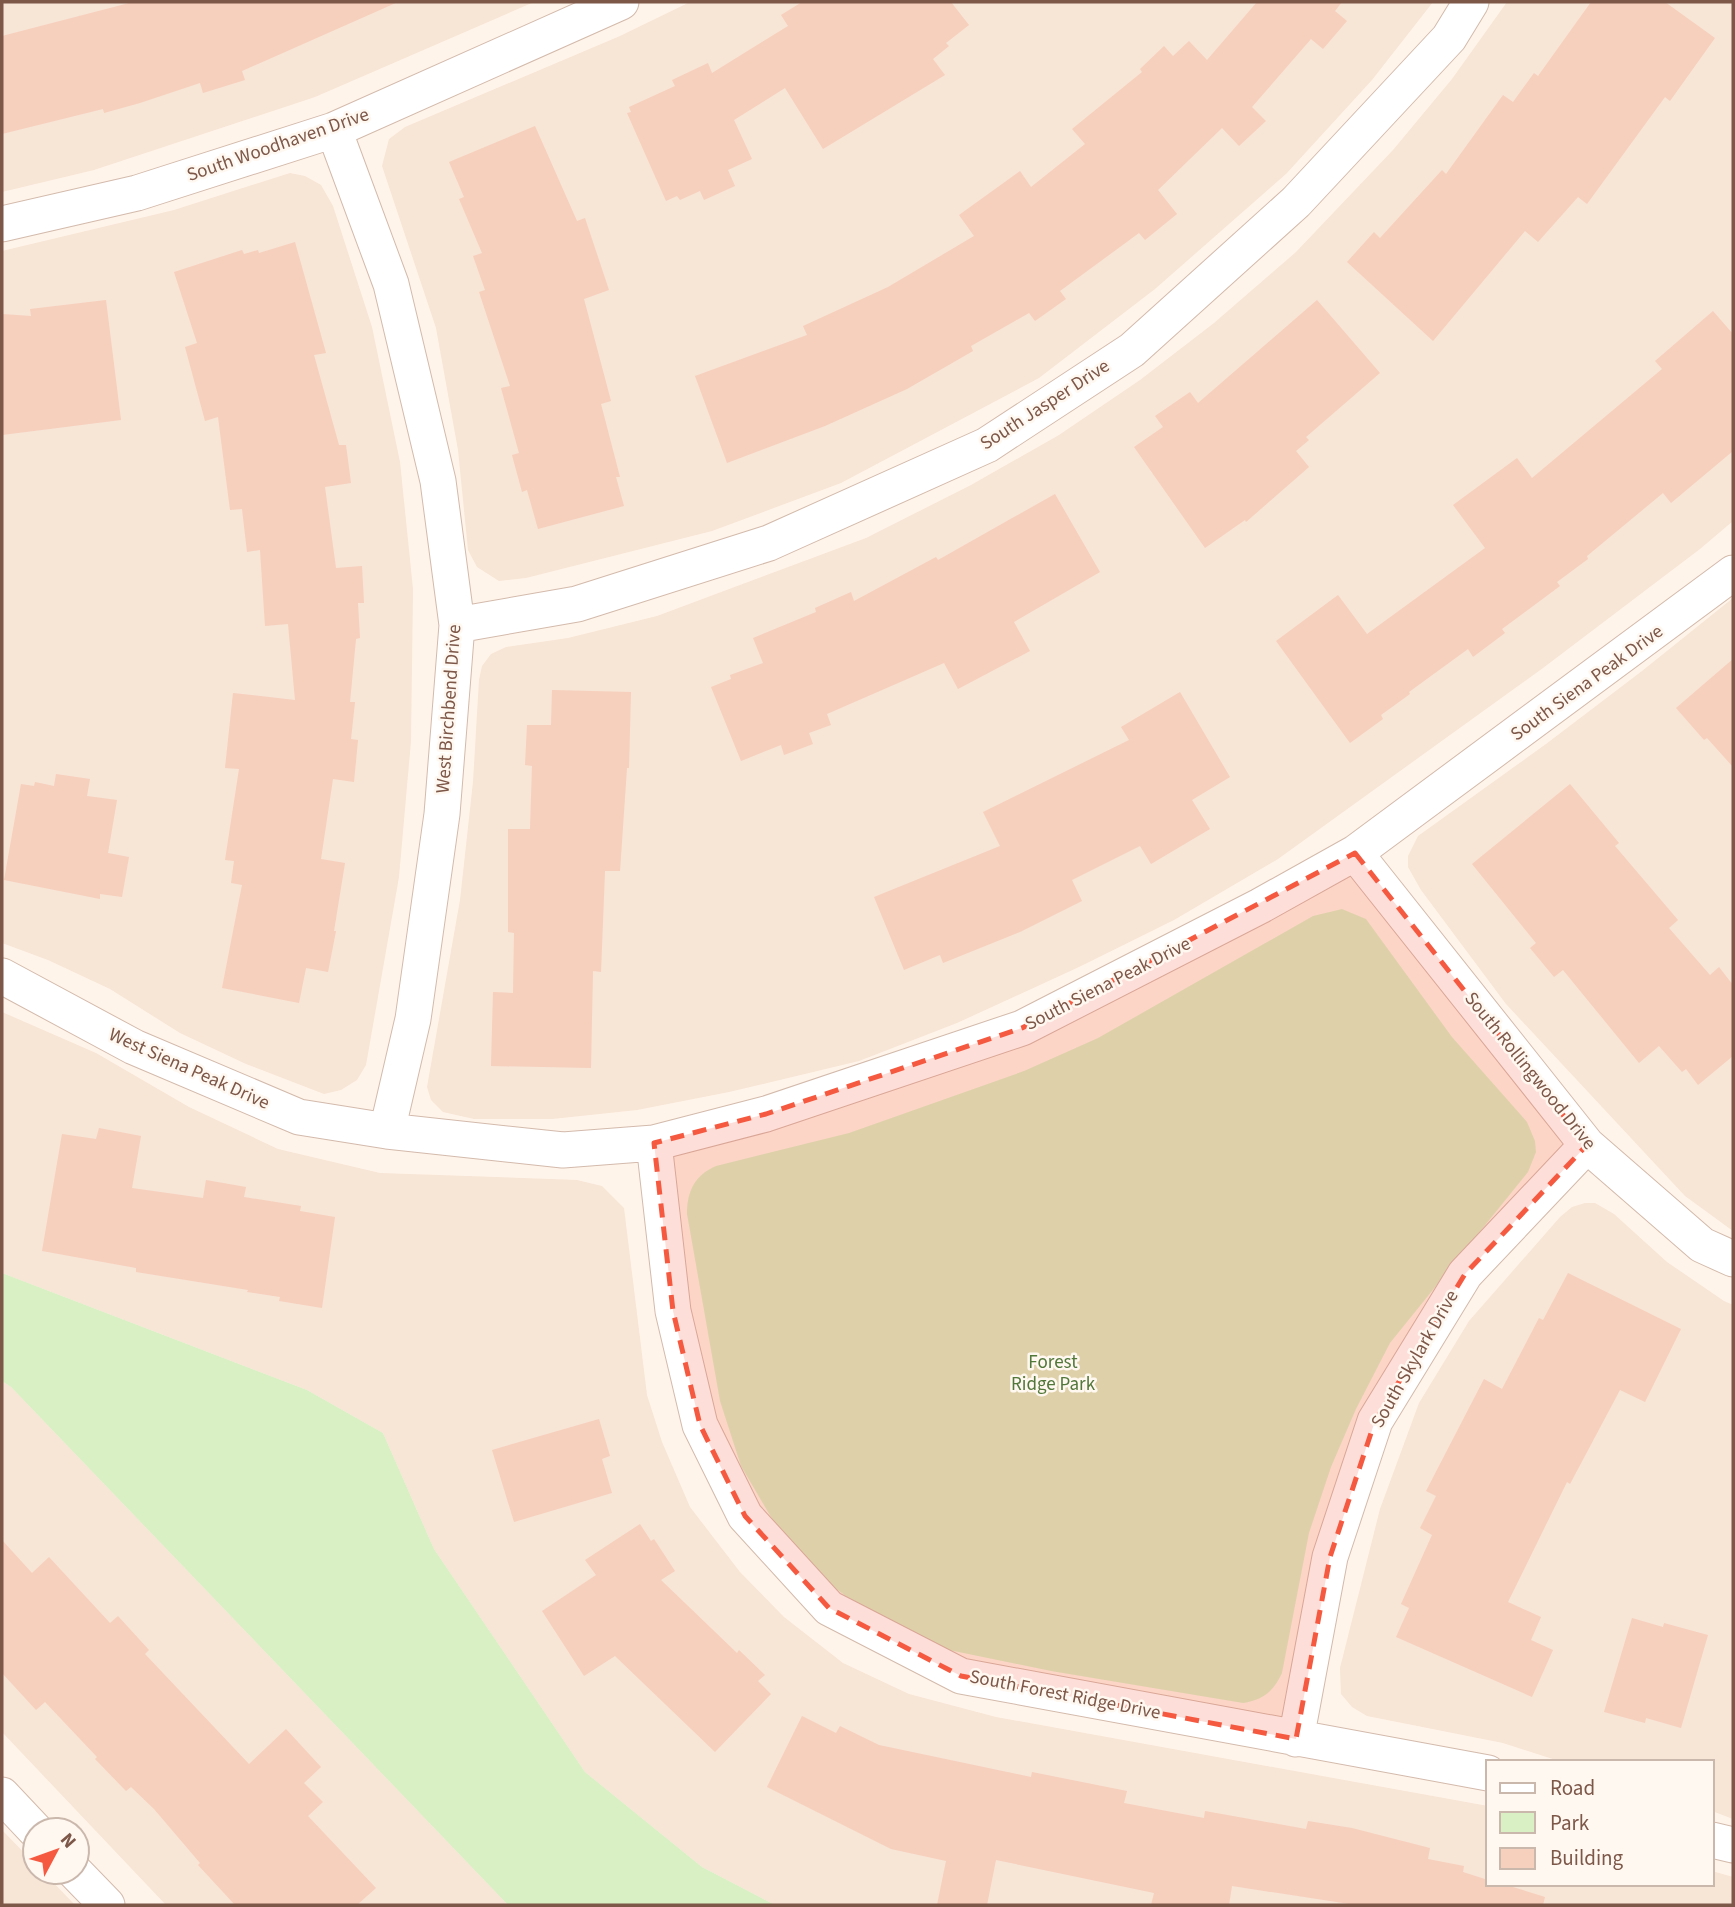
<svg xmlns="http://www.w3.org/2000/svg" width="1735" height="1907" font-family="'Source Sans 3',sans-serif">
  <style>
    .residential { fill: #f7e5d6 }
    .green { fill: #d9efc4 }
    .building { fill: #f7cfbd }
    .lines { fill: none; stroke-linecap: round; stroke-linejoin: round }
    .street-casing { stroke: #d3baac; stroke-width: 37 }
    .street { stroke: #fff; stroke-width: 35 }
    .marked { fill: #f55a41; fill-opacity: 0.2; stroke: #f55a41; stroke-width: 5; stroke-dasharray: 14 9; stroke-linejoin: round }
    .labels { text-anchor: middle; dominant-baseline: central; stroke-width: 5; stroke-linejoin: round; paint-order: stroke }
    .street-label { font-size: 19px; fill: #7d5748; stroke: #fff8f1 }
    .park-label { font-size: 19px; fill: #517739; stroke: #fff8f1 }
  </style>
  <rect width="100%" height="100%" fill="#fff4e9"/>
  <!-- residential -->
  <path class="residential" d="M 2,2 L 534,2 L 315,97 L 94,170 L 2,192 Z
    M 690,2 L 1433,2 L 1372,80 L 1286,174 L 1155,289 L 1039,378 L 841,483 L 712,531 L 526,578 L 499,581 L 477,567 L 468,550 L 458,450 L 436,328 L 382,166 L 389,139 L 405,127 L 620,36 Z
    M 1507,2 L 1733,2 L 1733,521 L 1700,549 L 1543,668 L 1278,859 L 1174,920 L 1079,967 L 957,1023 L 859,1061 L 729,1092 L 637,1110 L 552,1119 L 474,1119 L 443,1112 L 431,1100 L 427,1087 L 460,900 L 473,782 L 479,680 L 482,666 L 491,654 L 506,647 L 568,638 L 657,616 L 866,538 L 971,485 L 1059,435 L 1140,380 L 1214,323 L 1296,252 L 1393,150 L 1452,79 Z
    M 290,173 L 305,176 L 321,185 L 333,206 L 372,327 L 400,462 L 413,589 L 411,741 L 399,877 L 366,1065 L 357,1080 L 341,1090 L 324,1094 L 246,1064 L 180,1033 L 110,989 L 48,960 L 2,943 L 2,251 L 174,210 Z
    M 1733,598 L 1733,1231 L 1685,1196 L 1506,1004 L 1421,890 L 1408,867 L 1408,856 L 1418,836 L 1546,744 L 1642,671 Z
    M 2,1012 L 96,1053 L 189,1107 L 278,1149 L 380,1173 L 577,1180 L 602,1186 L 624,1208 L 647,1395 L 662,1442 L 690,1507 L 740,1572 L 784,1617 L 843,1663 L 909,1694 L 996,1717 L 1488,1806 L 1488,1884 L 1712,1884 L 1712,1871 L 1733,1877 L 1733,1905 L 775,1905 L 702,1867 L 585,1772 L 434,1549 L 383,1433 L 307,1390 L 2,1273 Z
    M 1585,1203 L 1595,1203 L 1614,1214 L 1667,1262 L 1724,1301 L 1733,1305 L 1733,1819 L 1712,1811 L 1712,1762 L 1562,1762 L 1503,1743 L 1367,1716 L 1352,1707 L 1341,1694 L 1340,1668 L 1380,1509 L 1419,1403 L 1469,1321 L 1560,1217 L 1572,1207 Z
    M 2,1381 L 11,1387 L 508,1905 L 166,1905 L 2,1732 Z
    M 2,1830 L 35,1864 L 35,1872 L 43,1872 L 75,1905 L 2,1905 Z"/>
  <!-- green -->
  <path class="green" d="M 1342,909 L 1366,919 L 1452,1037 L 1527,1122 L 1535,1141 L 1536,1152 L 1528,1172 L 1390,1343 L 1356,1409 L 1331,1467 L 1309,1533 L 1282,1673 C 1274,1691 1263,1700 1243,1703 L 1051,1671 L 944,1649 L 870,1614 L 835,1588 L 807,1563 L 778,1529 L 741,1466 L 720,1401 L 687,1214 C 687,1191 695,1175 716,1166 L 849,1133 L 1024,1071 L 1098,1038 L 1313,916 Z
    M 2,1273 L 307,1390 L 383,1433 L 434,1549 L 585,1772 L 702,1867 L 775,1905 L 508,1905 L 11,1387 L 2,1381 Z"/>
  <!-- building -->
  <path class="building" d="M 133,2 L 398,2 L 242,71 L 245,80 L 203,93 L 200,83 L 140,103 L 104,113 L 103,109 L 2,134 L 2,36 Z
    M 802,2 L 951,2 L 969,25 L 946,43 L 949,46 L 933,59 L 945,75 L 823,149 L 785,88 L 734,120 L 752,159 L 728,170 L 735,186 L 704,200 L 700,191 L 680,200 L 677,196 L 666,201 L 627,113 L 631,112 L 629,107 L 675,86 L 672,80 L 708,63 L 712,73 L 788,26 L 781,15 Z
    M 1257,2 L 1342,2 L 1335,11 L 1347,21 L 1323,49 L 1311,39 L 1252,107 L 1266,121 L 1239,146 L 1222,128 L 1158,190 L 1177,214 L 1145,240 L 1139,233 L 1060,291 L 1066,299 L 1035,321 L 1029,313 L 971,346 L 973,351 L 907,389 L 825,426 L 727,463 L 695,376 L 807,335 L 803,326 L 888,287 L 974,236 L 959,215 L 1020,171 L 1031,187 L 1085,144 L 1072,129 L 1142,72 L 1140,69 L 1164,46 L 1173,56 L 1189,41 L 1207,60 Z
    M 1591,2 L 1665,2 L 1715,38 L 1670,101 L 1665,97 L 1587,204 L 1578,197 L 1538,242 L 1525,231 L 1433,341 L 1347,262 L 1374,232 L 1380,238 L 1442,170 L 1446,174 L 1503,95 L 1513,102 L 1534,73 L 1538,76 Z
    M 535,126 L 577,221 L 585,218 L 609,290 L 584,299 L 611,401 L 601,404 L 620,477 L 616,477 L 624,506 L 538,529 L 527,490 L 522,492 L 512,455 L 519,453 L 501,388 L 510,386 L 479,292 L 485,290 L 473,256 L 482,253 L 459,199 L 464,197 L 449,162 Z
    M 295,242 L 326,353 L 314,355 L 339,445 L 346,445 L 351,483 L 325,487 L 336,568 L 362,566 L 364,603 L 358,603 L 360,638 L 356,639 L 350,702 L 355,702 L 351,739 L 358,740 L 354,782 L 333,779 L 321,859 L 345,863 L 334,931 L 336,931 L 328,972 L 306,968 L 299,1003 L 222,988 L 242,885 L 231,883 L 234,861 L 225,860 L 239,769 L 225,768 L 233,693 L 295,700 L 288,624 L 265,626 L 260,550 L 247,552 L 242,509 L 230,510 L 218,417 L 205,421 L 185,347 L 197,343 L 174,272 L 242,250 L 244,254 L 258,250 L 259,253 Z
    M 106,300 L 121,420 L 2,435 L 2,314 L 31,316 L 30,309 Z
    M 1317,300 L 1380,373 L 1306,437 L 1309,440 L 1296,451 L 1309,467 L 1246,522 L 1245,520 L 1205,548 L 1134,447 L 1163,427 L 1155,416 L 1190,392 L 1198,403 Z
    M 1713,311 L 1733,334 L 1733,451 L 1671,503 L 1663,493 L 1587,556 L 1588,559 L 1557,582 L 1560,586 L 1502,629 L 1505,633 L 1473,657 L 1468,649 L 1409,692 L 1410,694 L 1381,715 L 1383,719 L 1350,743 L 1276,641 L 1338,595 L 1367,634 L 1485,548 L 1453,505 L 1517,458 L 1532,478 L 1662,369 L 1655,361 Z
    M 1055,494 L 1100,572 L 1014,622 L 1030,651 L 958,689 L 944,663 L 827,714 L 831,725 L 809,733 L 813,744 L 784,755 L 781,745 L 741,761 L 711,687 L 731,679 L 730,675 L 763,663 L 753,638 L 816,612 L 815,608 L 851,592 L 854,601 L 936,557 L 938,560 Z
    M 1733,659 L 1733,767 L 1707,738 L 1704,740 L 1676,708 Z
    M 552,690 L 631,692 L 629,768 L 627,768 L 620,871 L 605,871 L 601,972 L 593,971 L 591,1068 L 491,1066 L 493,992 L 513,993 L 514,933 L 508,932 L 508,829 L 530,829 L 532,766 L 525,765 L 527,725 L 551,725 Z
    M 1180,692 L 1230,777 L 1192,800 L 1210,829 L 1151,864 L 1140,846 L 1072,880 L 1082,901 L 1020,932 L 943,963 L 940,955 L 904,970 L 874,897 L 1000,846 L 983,812 L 1129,740 L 1121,727 Z
    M 56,774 L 90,779 L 87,796 L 117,800 L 108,853 L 129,857 L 122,897 L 100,894 L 100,899 L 4,880 L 21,784 L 34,786 L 35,782 L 54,786 Z
    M 1570,784 L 1619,843 L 1615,846 L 1678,920 L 1669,928 L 1710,975 L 1719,967 L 1733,985 L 1733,1056 L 1698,1085 L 1686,1069 L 1682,1072 L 1659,1046 L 1639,1063 L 1563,970 L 1554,977 L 1530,948 L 1536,943 L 1472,864 Z
    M 99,1128 L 141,1136 L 132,1188 L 203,1198 L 206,1180 L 246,1187 L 244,1197 L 301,1206 L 300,1211 L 335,1217 L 322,1308 L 279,1301 L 280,1297 L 247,1292 L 248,1290 L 136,1272 L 136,1268 L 42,1251 L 62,1134 L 96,1139 Z
    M 1568,1273 L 1681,1329 L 1645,1402 L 1620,1390 L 1570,1484 L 1567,1482 L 1508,1602 L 1541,1617 L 1531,1640 L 1553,1650 L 1532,1697 L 1396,1637 L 1409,1608 L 1401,1604 L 1432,1535 L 1420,1528 L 1436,1496 L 1426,1491 L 1484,1379 L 1502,1389 L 1539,1318 L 1543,1320 Z
    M 599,1419 L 610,1456 L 602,1459 L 612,1493 L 514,1522 L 492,1450 Z
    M 640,1524 L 651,1541 L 654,1539 L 675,1571 L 661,1580 L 737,1653 L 739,1650 L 765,1675 L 758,1681 L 771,1694 L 715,1752 L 615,1656 L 584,1676 L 542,1611 L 596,1575 L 585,1560 Z
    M 2,1540 L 32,1573 L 49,1557 L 110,1623 L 118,1616 L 149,1650 L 145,1654 L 249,1764 L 286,1729 L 321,1767 L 304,1783 L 323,1802 L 308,1816 L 376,1888 L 357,1905 L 235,1905 L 198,1865 L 200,1863 L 154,1809 L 131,1787 L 126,1791 L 95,1759 L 97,1757 L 45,1702 L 36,1710 L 2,1673 Z
    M 1632,1618 L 1663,1627 L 1664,1623 L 1708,1635 L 1681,1728 L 1646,1718 L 1645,1723 L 1604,1712 Z
    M 802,1716 L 836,1733 L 840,1726 L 879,1745 L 1031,1777 L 1032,1772 L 1127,1791 L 1124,1803 L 1204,1818 L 1205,1811 L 1306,1829 L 1308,1821 L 1352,1828 L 1430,1848 L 1428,1859 L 1464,1866 L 1463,1872 L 1488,1880 L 1488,1884 L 1503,1884 L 1545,1897 L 1543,1905 L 1356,1905 L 1232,1886 L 1229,1905 L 1151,1905 L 1154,1893 L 996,1860 L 987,1905 L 937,1905 L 946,1861 L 891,1849 L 767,1787 Z"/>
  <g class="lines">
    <!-- street casing -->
    <g class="street-casing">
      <path id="street" d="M 334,130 L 391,284 L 438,481 L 457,625 L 442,814 L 413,1019 L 387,1131
        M 2,224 L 137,193 L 334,130 L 621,2
        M 457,625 L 577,604 L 769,543 L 987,445 L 1132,350 L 1296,202 L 1449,38 L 1471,2
        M 1355,853 L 1587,1145 L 1702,1245 L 1733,1259
        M 2,976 L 134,1047 L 299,1117 L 387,1131 L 563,1150 L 654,1143 L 766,1114 L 1022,1028 L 1260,906 L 1355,853 L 1733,573
        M 654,1143 L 673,1311 L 700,1425 L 745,1516 L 829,1608 L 961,1676 L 1488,1773
        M 1296,1739 L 1330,1557 L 1375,1421 L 1465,1274 L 1587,1145
        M 2,1795 L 35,1830
        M 1712,1840 L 1733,1845
        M 75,1872 L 107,1905"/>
    </g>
    <!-- street -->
    <use href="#street" class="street"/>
  </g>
  <!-- marked area -->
  <path class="marked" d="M 1355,853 L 1587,1145 L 1465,1274 L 1375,1421 L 1330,1557 L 1296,1739 L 961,1676 L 829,1608 L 745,1516 L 700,1425 L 673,1311 L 654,1143 L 766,1114 L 1022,1028 Z"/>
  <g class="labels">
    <!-- street labels -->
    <g class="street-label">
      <text transform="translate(278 145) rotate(-19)">South Woodhaven Drive</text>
      <text transform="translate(1045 405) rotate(-33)">South Jasper Drive</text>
      <text transform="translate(1587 683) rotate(-36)">South Siena Peak Drive</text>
      <text transform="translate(449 709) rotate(-86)">West Birchbend Drive</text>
      <text transform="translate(1108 984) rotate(-27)">South Siena Peak Drive</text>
      <text transform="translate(189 1069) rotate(24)">West Siena Peak Drive</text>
      <text transform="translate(1530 1071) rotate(51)">South Rollingwood Drive</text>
      <text transform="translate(1415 1359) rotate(-60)">South Skylark Drive</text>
      <text transform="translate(1065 1695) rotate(11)">South Forest Ridge Drive</text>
    </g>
    <!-- park labels -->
    <g class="park-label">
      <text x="1053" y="1362">Forest<tspan x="1053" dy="22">Ridge Park</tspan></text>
    </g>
  </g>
  <!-- border -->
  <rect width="1735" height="1907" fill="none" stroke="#7d5748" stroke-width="7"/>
  <!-- legend -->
  <rect x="1486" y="1760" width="228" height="126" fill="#fff8f1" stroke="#cbb8ad" stroke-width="2"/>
  <rect x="1500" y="1783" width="35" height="10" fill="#ffffff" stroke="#cbb8ad" stroke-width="2"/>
  <text x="1550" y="1795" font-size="21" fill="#7d5748">Road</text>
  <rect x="1500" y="1812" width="35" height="21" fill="#d9efc4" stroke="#cbb8ad" stroke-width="2"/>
  <text x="1550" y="1830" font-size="21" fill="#7d5748">Park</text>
  <rect x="1500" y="1848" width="35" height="21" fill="#f7cfbd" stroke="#cbb8ad" stroke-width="2"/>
  <text x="1550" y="1865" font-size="21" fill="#7d5748">Building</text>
  <!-- north arrow -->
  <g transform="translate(56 1851) rotate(49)"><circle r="33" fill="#fff8f1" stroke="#cbb8ad" stroke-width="2"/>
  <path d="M0-5L12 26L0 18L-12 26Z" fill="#f55a41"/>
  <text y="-10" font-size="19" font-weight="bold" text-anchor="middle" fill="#7d5748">N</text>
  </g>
</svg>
